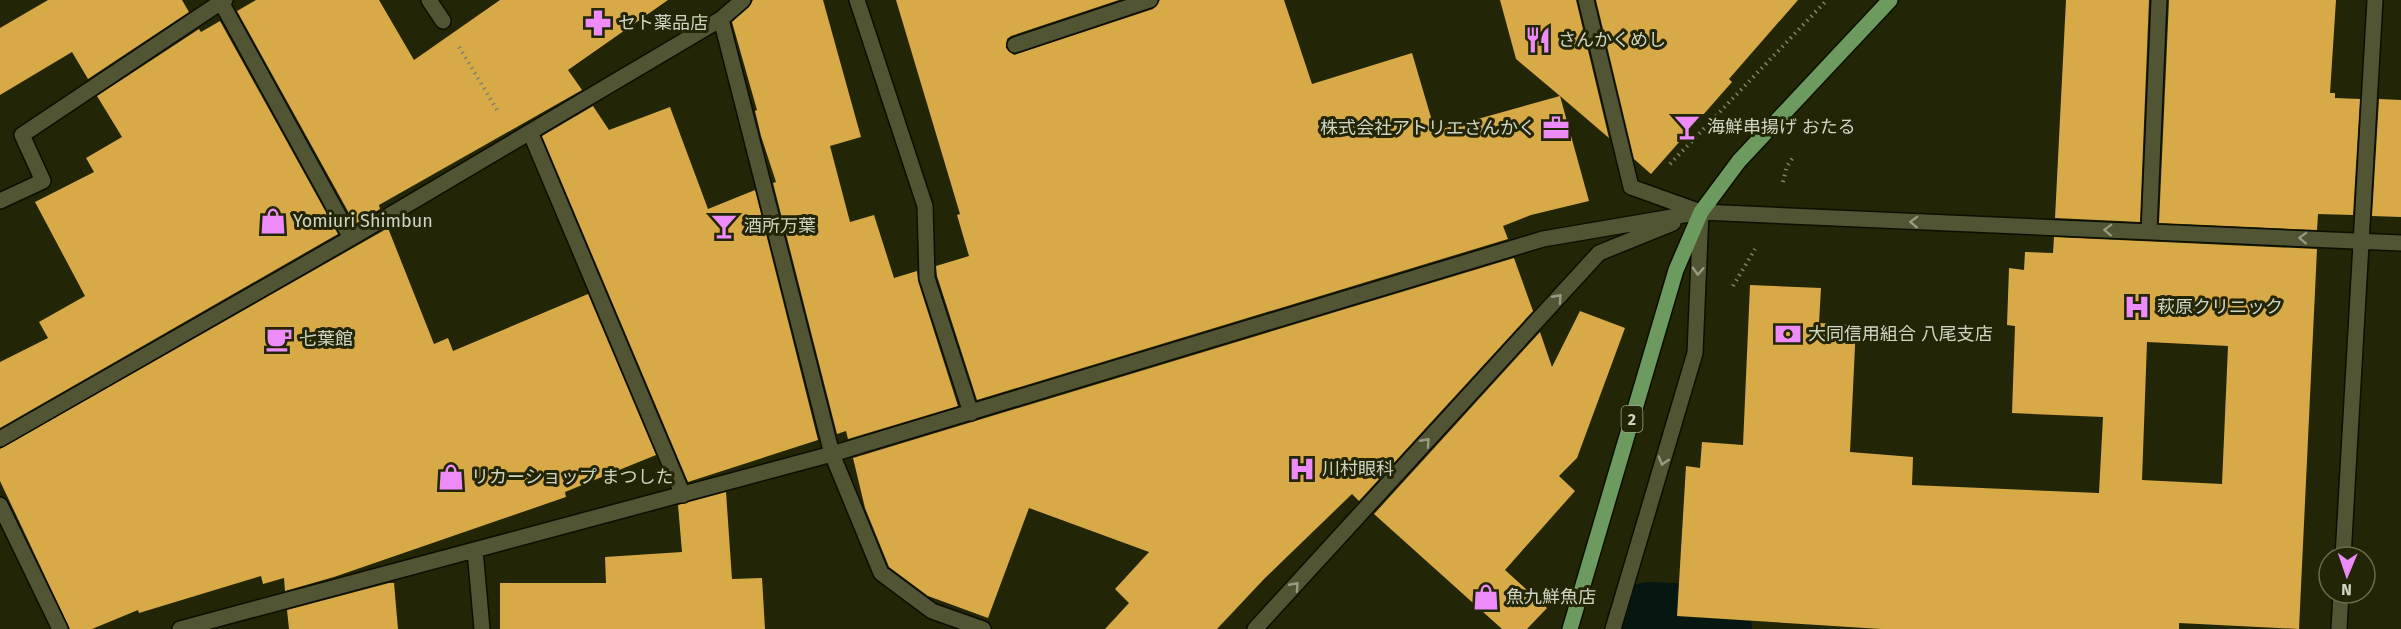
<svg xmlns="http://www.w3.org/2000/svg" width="2401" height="629" font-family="'Fira Sans','Noto Sans JP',sans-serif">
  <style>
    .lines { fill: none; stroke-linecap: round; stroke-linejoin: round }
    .river { stroke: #061712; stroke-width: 88 }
    .building { fill: #d7a947; fill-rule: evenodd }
    .minor-casing { stroke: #0d0e00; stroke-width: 18 }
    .major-casing { stroke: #0d0e00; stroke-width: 18 }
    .path { stroke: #80836b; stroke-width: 4; stroke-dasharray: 1.5 4.5; stroke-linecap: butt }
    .minor { stroke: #515534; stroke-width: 15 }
    .major { stroke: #6c9a5f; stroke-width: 15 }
    .oneway { stroke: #979b82 }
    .labels { text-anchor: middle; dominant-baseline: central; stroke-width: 6; stroke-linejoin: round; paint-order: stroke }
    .shield { fill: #232606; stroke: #9da08a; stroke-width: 1.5 }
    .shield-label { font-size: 16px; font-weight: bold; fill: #d1d4c2 }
    .poi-label { font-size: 18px; fill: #d1d4c2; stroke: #232606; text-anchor: start }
  </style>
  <rect width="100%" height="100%" fill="#232606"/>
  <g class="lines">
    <!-- river -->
    <path class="river" d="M 1650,626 L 1708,629"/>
  </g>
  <!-- building -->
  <path class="building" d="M 48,0 L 182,0 L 189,12 L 88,79 L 72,52 L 0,95 L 0,28 Z
    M 256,0 L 379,0 L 414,60 L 500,0 L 668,0 L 568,70 L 582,90 L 379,205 L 380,209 L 355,224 L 237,11 Z
    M 753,0 L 823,0 L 861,137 L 830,146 L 850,222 L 874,215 L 894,278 L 917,271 L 918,281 L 958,406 L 848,439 L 846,431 L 837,434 L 773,183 L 776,182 L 761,136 L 755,111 L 757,110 L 732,22 L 749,7 Z
    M 896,0 L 1119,0 L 1011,36 L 1007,39 L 1006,48 L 1014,55 L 1153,9 L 1160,0 L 1284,0 L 1312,84 L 1412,53 L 1435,131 L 1560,96 L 1516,59 L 1500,0 L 1576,0 L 1609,138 L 1560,96 L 1589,201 L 1531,215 L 1503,226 L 1508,239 L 977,400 L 937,276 L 936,266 L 969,256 L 957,215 L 960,214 Z
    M 1596,0 L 1798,0 L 1729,79 L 1732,82 L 1651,174 L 1634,159 Z
    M 2066,0 L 2149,0 L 2140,222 L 2055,218 Z
    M 2169,0 L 2336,0 L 2330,93 L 2335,93 L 2335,98 L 2360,99 L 2353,215 L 2318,214 L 2317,230 L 2159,223 Z
    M 220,21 L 338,234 L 0,428 L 0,362 L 48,338 L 39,322 L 85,296 L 35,202 L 94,172 L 86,158 L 122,137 L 97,96 L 199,29 L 201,32 Z
    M 2379,99 L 2401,100 L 2401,217 L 2372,216 Z
    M 593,106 L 609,130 L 670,107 L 708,209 L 755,190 L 818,440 L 688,482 L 542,136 Z
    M 388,228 L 434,344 L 448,338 L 453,351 L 588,294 L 656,455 L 565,492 L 566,497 L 334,577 L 285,591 L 284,578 L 263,584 L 261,576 L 139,613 L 138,610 L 92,629 L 70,629 L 0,481 L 0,449 Z
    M 2054,237 L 2317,249 L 2299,629 L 2179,623 L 2179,629 L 1881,629 L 1677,616 L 1686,466 L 1700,468 L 1702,442 L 1743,445 L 1750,285 L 1821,288 L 1819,323 L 1856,325 L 1850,452 L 1913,457 L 1912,485 L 2099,493 L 2103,417 L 2012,413 L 2015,326 L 2007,325 L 2009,268 L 2024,270 L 2025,252 L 2053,253 ZM 2147,342 L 2228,346 L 2222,484 L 2142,480 Z
    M 1514,258 L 1533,311 L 1359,501 L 1352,494 L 1265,578 L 1217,629 L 1105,629 L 1129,603 L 1115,589 L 1149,552 L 1029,508 L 988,618 L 928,596 L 889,567 L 865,508 L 853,458 Z
    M 1580,311 L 1625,328 L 1577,458 L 1559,476 L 1575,491 L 1505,570 L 1547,608 L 1527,629 L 1502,629 L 1374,514 L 1540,332 L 1552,367 Z
    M 726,492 L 732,579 L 762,578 L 765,629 L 500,629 L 500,583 L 606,583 L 605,557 L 682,552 L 678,505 Z
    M 389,583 L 394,583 L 398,629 L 289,629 L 287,610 Z"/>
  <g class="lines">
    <!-- minor casing -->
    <g class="minor-casing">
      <path id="minor" d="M 225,0 L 221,2 L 351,238
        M 429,0 L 443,21
        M 857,0 L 925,206 L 927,278 L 971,413
        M 1586,0 L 1631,187 L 1698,211
        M 721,19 L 832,454 L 881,573 L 932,611 L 983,629
        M 1015,45 L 1150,0
        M 530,132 L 683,495
        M 0,201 L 43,181 L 22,135 L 221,2 L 220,0
        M 2149,232 L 2159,0
        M 0,439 L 351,238 L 721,19 L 743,0
        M 0,505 L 60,629
        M 475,550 L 482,629
        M 2343,557 L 2375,0
        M 180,629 L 832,454 L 1543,239 L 1701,212 L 2401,243
        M 1255,629 L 1599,253 L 1673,223
        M 1613,629 L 1695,353 L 1701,212
        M 2339,629 L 2341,593"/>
    </g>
    <!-- major casing -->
    <g class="major-casing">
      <path id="major" d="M 1570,629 L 1676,270 L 1701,212 L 1739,161 L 1890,0"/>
    </g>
    <!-- path -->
    <path class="path" d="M 459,47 L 499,113
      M 1670,164 L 1827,0
      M 1783,182 L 1787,166 L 1794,156
      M 1733,286 L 1755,249"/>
    <!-- minor -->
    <use href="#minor" class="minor"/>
    <!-- major -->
    <use href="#major" class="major"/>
  </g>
  <!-- one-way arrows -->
  <defs><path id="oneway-chevron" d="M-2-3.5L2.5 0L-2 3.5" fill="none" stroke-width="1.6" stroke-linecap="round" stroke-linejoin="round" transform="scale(1.5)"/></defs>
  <g class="oneway">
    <use href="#oneway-chevron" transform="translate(1914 222) rotate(-178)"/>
    <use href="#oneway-chevron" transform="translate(2108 230) rotate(-178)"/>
    <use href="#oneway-chevron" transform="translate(2303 238) rotate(-178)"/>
    <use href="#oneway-chevron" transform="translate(1698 271) rotate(93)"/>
    <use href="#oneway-chevron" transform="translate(1558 298) rotate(-48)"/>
    <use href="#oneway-chevron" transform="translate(1426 442) rotate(-48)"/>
    <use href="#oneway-chevron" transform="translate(1663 461) rotate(107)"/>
    <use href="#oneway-chevron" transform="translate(1295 586) rotate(-48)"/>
  </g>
  <!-- icons -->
  <defs>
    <g id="pharmacy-bare" transform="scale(2.07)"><path d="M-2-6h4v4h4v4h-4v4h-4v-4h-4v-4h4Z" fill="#ed8cf9" stroke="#232606" stroke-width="2.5" paint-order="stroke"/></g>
    <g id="restaurant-bare" transform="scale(2.07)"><path d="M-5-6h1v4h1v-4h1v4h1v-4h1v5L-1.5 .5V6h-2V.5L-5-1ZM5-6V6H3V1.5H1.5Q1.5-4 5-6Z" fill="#ed8cf9" stroke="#232606" stroke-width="2.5" paint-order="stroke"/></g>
    <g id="bar-bare" transform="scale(2.07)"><path d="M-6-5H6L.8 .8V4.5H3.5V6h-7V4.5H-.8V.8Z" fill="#ed8cf9" stroke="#232606" stroke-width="2.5" paint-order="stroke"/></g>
    <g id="office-bare" transform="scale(2.07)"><path d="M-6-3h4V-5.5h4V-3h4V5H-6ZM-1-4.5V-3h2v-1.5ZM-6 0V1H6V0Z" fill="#ed8cf9" stroke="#232606" stroke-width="2.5" paint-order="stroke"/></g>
    <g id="shop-bare" transform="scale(2.07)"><path d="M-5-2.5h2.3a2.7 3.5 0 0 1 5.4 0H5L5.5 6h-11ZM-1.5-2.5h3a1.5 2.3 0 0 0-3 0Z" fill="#ed8cf9" stroke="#232606" stroke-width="2.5" paint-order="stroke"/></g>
    <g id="hospital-bare" transform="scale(2.07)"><path d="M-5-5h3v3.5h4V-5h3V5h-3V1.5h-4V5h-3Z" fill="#ed8cf9" stroke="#232606" stroke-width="2.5" paint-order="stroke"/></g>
    <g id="bank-bare" transform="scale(2.07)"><path d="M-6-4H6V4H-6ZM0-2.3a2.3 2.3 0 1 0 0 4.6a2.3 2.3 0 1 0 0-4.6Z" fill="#ed8cf9" stroke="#232606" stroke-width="2.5" paint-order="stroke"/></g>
    <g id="cafe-bare" transform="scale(2.07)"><path d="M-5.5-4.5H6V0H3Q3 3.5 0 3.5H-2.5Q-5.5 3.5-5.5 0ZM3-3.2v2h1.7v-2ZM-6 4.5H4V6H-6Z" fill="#ed8cf9" stroke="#232606" stroke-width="2.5" paint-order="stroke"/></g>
  </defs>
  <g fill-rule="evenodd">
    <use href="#pharmacy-bare" x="598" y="23"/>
    <use href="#restaurant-bare" x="1538" y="40"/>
    <use href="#bar-bare" x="1687" y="127"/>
    <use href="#office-bare" x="1556" y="128"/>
    <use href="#shop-bare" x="273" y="221"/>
    <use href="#bar-bare" x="724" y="226"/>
    <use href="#hospital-bare" x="2137" y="307"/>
    <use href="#bank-bare" x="1788" y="334"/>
    <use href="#cafe-bare" x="279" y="339"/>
    <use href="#hospital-bare" x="1302" y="469"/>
    <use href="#shop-bare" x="451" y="477"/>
    <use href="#shop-bare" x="1486" y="597"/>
  </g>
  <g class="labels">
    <!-- shield labels -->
    <rect class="shield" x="1621.5" y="406" width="21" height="26" rx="4.5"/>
    <g class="shield-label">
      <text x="1632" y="419">2</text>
    </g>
    <!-- poi labels -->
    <g class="poi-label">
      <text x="618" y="23">セト薬品店</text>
      <text x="1558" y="40">さんかくめし</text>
      <text x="1707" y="127">海鮮串揚げ おたる</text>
      <text x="1536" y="128" text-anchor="end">株式会社アトリエさんかく</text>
      <text x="293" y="221">Yomiuri Shimbun</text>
      <text x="744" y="226">酒所万葉</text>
      <text x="2157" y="307">萩原クリニック</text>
      <text x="1808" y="334">大同信用組合 八尾支店</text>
      <text x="299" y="339">七葉館</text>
      <text x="1322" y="469">川村眼科</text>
      <text x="471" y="477">リカーショップ まつした</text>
      <text x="1506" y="597">魚九鮮魚店</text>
    </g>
  </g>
  <!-- north arrow -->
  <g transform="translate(2347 575) rotate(182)"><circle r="28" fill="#232606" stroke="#696c51" stroke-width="1.5"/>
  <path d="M0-4.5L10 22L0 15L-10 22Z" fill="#ed8cf9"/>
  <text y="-9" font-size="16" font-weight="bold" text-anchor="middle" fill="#d1d4c2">N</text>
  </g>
</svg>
